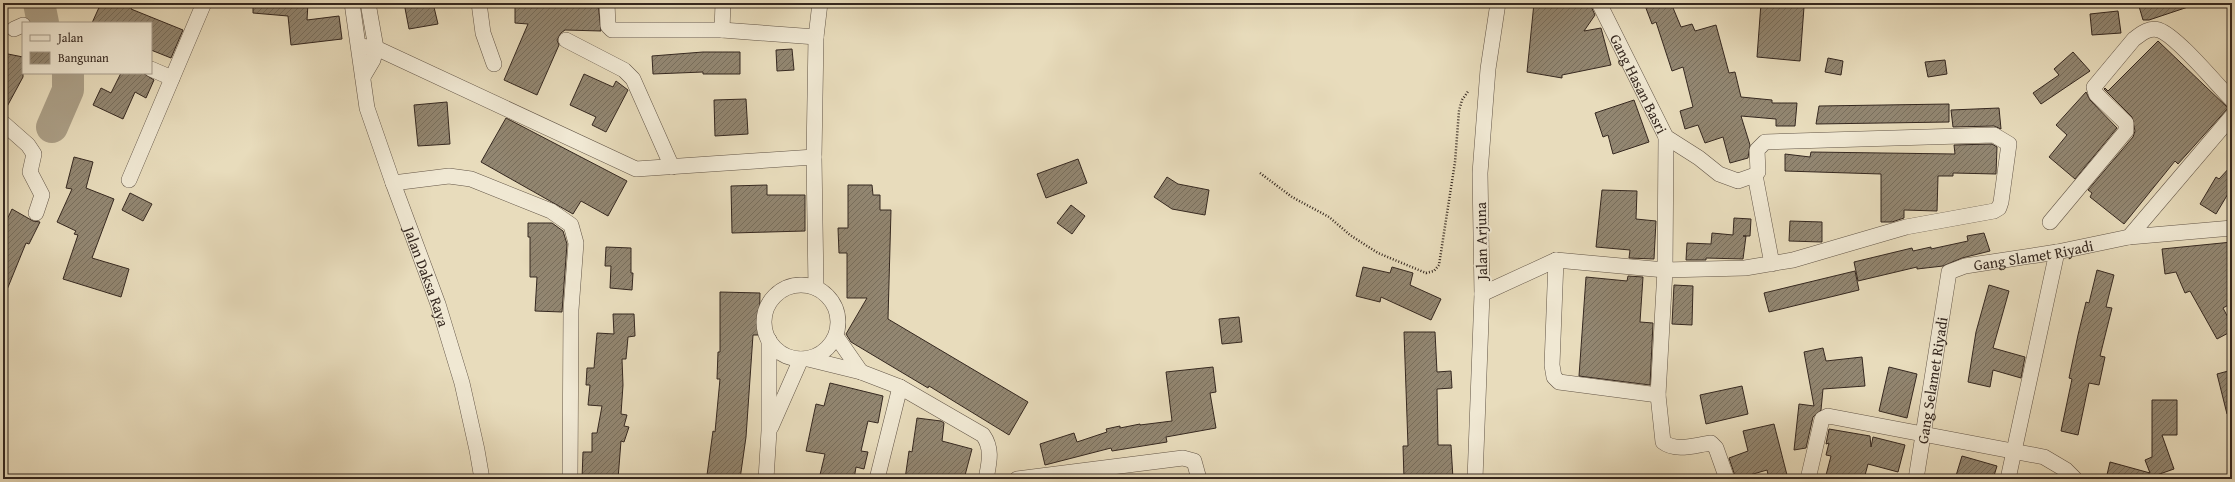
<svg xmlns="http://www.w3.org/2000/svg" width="2235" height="482" font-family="'Gentium Book Plus',serif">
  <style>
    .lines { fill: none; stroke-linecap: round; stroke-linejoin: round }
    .river { stroke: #ab9f87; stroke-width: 32 }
    .building { fill: url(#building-hatch); stroke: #352820 }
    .minor-casing { stroke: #625547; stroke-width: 16 }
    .path { stroke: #352820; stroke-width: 2.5; stroke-dasharray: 1 2; stroke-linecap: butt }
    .minor { stroke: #f0e8d3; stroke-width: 15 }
    .labels { text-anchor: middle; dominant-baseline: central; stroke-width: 4; stroke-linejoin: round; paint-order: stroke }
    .street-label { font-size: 15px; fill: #352820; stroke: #f0e8d3 }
  </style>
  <defs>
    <pattern id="building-hatch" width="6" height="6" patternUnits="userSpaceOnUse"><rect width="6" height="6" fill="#928671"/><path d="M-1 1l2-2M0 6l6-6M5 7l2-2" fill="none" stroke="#786e5c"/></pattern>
  </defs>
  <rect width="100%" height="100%" fill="#e8dcbc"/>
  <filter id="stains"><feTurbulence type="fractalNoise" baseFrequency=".005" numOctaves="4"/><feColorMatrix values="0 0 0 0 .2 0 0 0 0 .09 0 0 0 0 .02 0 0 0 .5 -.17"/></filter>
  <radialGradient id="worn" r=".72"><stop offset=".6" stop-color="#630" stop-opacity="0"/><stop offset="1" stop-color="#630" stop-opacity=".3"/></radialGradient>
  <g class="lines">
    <!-- river -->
    <path class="river" d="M 39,3 L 43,23
      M 52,127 L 68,90 L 68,73"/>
  </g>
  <!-- building -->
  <path class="building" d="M 101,3 L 123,3 L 132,7 L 131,9 L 183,30 L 171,58 L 151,50 L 151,23 L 92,23 Z
    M 253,3 L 308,3 L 307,20 L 339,16 L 342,39 L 291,45 L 288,16 L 253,13 Z
    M 404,3 L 433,3 L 438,24 L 409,29 Z
    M 515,3 L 598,3 L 601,31 L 565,30 L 561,33 L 557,40 L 559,45 L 537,95 L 504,80 L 528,24 L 515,23 Z
    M 1534,3 L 1590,4 L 1595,15 L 1584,31 L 1601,28 L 1611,65 L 1562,75 L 1562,78 L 1527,72 Z
    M 1644,3 L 1671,3 L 1681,27 L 1692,24 L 1695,31 L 1716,25 L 1729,73 L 1735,72 L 1741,97 L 1772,100 L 1772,103 L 1797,103 L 1795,126 L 1776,126 L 1776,119 L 1741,116 L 1750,145 L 1748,158 L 1730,163 L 1723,137 L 1705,143 L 1698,125 L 1685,129 L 1680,111 L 1693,107 L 1683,67 L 1672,71 L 1656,22 L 1652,24 Z
    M 1761,3 L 1804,7 L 1800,61 L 1757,57 Z
    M 2138,3 L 2191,3 L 2191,6 L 2149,20 L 2143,20 Z
    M 2118,11 L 2121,33 L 2092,35 L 2090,14 Z
    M 2158,41 L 2228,108 L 2178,164 L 2175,161 L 2124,224 L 2090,197 L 2092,193 L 2088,190 L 2133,137 L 2135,131 L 2132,117 L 2104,89 L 2105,88 L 2108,91 Z
    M 792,49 L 794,70 L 777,71 L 776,50 Z
    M 703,52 L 740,52 L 740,74 L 703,74 L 703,72 L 653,74 L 652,56 Z
    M 2073,52 L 2090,71 L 2041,104 L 2033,93 L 2059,75 L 2054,69 Z
    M 3,53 L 23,57 L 23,77 L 3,114 Z
    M 1828,58 L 1843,61 L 1841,75 L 1825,72 Z
    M 1945,60 L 1947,74 L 1928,77 L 1925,62 Z
    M 121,73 L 143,73 L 154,80 L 146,98 L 135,92 L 123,119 L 93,105 L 101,88 L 111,93 Z
    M 584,74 L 613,87 L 616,81 L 628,90 L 606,132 L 592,125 L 596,117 L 570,105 Z
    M 2086,92 L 2090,100 L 2117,128 L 2075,179 L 2049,157 L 2067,135 L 2056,125 Z
    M 746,99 L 748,134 L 715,136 L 714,100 Z
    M 1634,100 L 1649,142 L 1613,154 L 1608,135 L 1603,137 L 1595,113 Z
    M 447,102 L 450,144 L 418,146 L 414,105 Z
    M 1949,104 L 1949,122 L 1816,124 L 1819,106 Z
    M 1999,108 L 2001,129 L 1994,126 L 1953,127 L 1951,110 Z
    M 506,118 L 627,181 L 608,216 L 581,201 L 573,214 L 481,162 Z
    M 1992,144 L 1997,147 L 1996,174 L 1953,173 L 1953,176 L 1938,176 L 1937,211 L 1904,210 L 1904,218 L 1892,222 L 1881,222 L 1881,174 L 1785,171 L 1785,154 L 1810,157 L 1811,152 L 1955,154 L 1954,145 Z
    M 74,157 L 93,162 L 86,188 L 114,199 L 92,258 L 129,269 L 121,297 L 63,279 L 78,235 L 74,234 L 76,231 L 57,222 L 72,189 L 66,188 Z
    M 1078,159 L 1087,183 L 1046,198 L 1037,174 Z
    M 2232,165 L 2232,187 L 2216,214 L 2200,204 L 2216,177 L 2219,179 Z
    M 1167,177 L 1178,184 L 1209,190 L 1205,215 L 1172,209 L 1154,197 Z
    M 767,185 L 767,195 L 805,195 L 805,231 L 732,233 L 731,186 Z
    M 848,185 L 872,185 L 873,195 L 880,195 L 880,210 L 891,210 L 888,319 L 1028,402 L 1009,435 L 929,386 L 928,388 L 851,342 L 846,334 L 867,298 L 847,298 L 847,253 L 839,253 L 838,228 L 848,228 Z
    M 1602,190 L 1637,191 L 1636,219 L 1656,221 L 1654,259 L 1629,258 L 1630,250 L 1596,247 Z
    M 130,193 L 152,204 L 143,221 L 122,210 Z
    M 1071,205 L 1085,216 L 1072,234 L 1057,223 Z
    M 12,209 L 33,221 L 40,222 L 29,244 L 26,243 L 4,297 L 3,244 L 7,233 L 3,231 L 3,228 Z
    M 1734,218 L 1751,219 L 1750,236 L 1743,236 L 1746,236 L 1743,259 L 1706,258 L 1706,260 L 1686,260 L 1687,243 L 1711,244 L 1712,233 L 1733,235 Z
    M 1790,221 L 1822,222 L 1822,242 L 1789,241 Z
    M 528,223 L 552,223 L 563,231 L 567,244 L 562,312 L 535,311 L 537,277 L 530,277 L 530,237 L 528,237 Z
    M 1984,233 L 1990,251 L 1962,258 L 1943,266 L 1917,269 L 1917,267 L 1858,281 L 1854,262 L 1912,248 L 1913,251 L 1931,247 L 1931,249 L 1968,241 L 1967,236 Z
    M 2232,242 L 2232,303 L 2223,308 L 2232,325 L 2232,331 L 2217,339 L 2190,291 L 2185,293 L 2176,272 L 2165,274 L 2162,249 Z
    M 606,247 L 631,248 L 631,273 L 633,273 L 632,290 L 610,288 L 611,266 L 605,266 Z
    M 1363,267 L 1390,273 L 1392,267 L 1413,273 L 1410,285 L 1441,299 L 1431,320 L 1381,297 L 1380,302 L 1356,296 Z
    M 2097,270 L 2114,275 L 2106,307 L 2112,308 L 2100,356 L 2105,357 L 2099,385 L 2089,383 L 2078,435 L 2061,431 L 2072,379 L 2069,378 L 2078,335 L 2086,302 L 2089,303 Z
    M 1855,271 L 1859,290 L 1769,312 L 1764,293 Z
    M 1628,276 L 1643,277 L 1640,322 L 1653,323 L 1650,385 L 1579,376 L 1586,277 L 1627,281 Z
    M 1674,285 L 1693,286 L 1692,325 L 1672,324 Z
    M 1989,285 L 2009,291 L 1993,348 L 2025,357 L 2021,378 L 1993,370 L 1990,387 L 1968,382 L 1976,332 Z
    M 720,292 L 760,293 L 759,335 L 753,335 L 746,437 L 740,479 L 707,475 L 713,431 L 715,432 L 720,379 L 717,379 L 718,352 L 720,352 Z
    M 613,314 L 634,314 L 635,336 L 628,337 L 626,359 L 622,359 L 623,385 L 621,414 L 627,415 L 624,426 L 629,427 L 624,442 L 621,441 L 618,479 L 582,479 L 583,452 L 592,452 L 592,433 L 597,433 L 602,406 L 588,405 L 590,385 L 586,385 L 587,368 L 594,368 L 597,333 L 614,334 Z
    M 1239,317 L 1242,342 L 1222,344 L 1219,319 Z
    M 1404,332 L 1435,332 L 1437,372 L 1451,371 L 1452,388 L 1437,389 L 1438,445 L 1451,445 L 1453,479 L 1404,479 L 1403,446 L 1408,446 Z
    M 1823,348 L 1826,361 L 1862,357 L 1865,386 L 1823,389 L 1821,410 L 1813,417 L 1806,448 L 1794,450 L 1799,404 L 1814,406 L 1804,352 Z
    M 1213,367 L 1216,392 L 1210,393 L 1216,428 L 1166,437 L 1167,442 L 1112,451 L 1111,448 L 1045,465 L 1040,444 L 1074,433 L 1077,442 L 1107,432 L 1106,429 L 1120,426 L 1120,428 L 1140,424 L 1140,425 L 1172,421 L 1166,372 Z
    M 1889,367 L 1917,374 L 1907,418 L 1879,411 Z
    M 2232,370 L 2232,414 L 2227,414 L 2217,374 Z
    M 830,383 L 883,396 L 878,423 L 868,421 L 861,451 L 868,452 L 864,469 L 856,467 L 854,479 L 819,479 L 825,454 L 806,451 L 816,404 L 824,406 Z
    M 1742,386 L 1748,414 L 1706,424 L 1700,395 Z
    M 2152,400 L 2177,400 L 2177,435 L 2162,435 L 2174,469 L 2154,476 L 2154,479 L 2106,479 L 2110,462 L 2150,473 L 2145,460 L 2152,457 Z
    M 917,418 L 941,421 L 944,423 L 942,441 L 972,449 L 964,479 L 905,479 L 909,451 L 912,452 Z
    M 1774,424 L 1788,479 L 1769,479 L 1767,470 L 1736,479 L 1729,458 L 1748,451 L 1743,431 Z
    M 1829,429 L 1870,436 L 1871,447 L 1873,437 L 1905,445 L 1898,472 L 1868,464 L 1864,479 L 1825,479 L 1831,456 L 1826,455 L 1829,443 L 1826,444 Z
    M 1962,456 L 1997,466 L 1993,479 L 1955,479 Z"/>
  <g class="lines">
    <!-- minor casing -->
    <g class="minor-casing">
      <g id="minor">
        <path id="s1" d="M 352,3 L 367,108 L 393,183 L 438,304 L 462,383 L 477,450 L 482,479"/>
        <path d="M 479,3 L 483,33 L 494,64"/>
        <path d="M 607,3 L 608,26 L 612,30 L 722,30 L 816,37"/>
        <path id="s2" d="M 1599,3 L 1666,137 L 1699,158 L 1719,174 L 1738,181 L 1755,175"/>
        <path d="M 14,29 L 23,25"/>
        <path d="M 722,30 L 723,3"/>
        <path d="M 566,40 L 624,70 L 633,79 L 672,167"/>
        <path d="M 360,46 L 376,48 L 636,169 L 814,157 L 816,37 L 820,3"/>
        <path d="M 151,69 L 172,78"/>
        <path d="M 363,77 L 373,60 L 376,48 L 368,3"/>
        <path d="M 3,123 L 28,145 L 34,154 L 30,172 L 42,195 L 36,213"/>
        <path d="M 1666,137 L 1665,270 L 1658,395 L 1663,442 C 1676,452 1695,445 1711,443 L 1716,448 L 1727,479"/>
        <path d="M 814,157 L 816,288"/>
        <path d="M 129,180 L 204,3"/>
        <path d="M 393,183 L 449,176 L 471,179 L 551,211 L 571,225 L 576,243 L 571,310 L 570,479"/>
        <path d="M 2050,222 L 2126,131 L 2126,123 L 2096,94 L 2094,87 L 2134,39 C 2141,34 2149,27 2159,30 C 2177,36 2217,85 2232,100"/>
        <path d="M 2129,237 L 2232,116"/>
        <path d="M 1556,260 L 1552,365 L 1554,377 L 1559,382 L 1658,395"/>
        <circle cx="801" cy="322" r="37"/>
        <path d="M 1482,294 L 1556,260 L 1665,270 L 1745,268 L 1793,260 L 1906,227 L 1994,211 L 1999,208 L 2001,202 L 2009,144 L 1994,135 L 1765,142 L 1757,150 L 1758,172 L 1755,175 L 1772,264"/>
        <path d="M 836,336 L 861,372"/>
        <path d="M 808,359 L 861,372 L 900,387 L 983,435 C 993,449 989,463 986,479"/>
        <path d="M 771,427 L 801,359"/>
        <path d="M 766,479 L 769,431 L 769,340"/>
        <path d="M 877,479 L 900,387"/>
        <path d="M 1017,479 L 1183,458 L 1194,461 L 1199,479"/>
        <path d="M 1475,479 L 1482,294 L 1480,173 L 1488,69 L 1498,3"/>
        <path d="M 1808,479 L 1822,419 L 1828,416 L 2044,457 L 2066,470 L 2075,479"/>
        <path id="s3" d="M 1916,479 L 1949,272 L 1965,266 L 2057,252 L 2129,237 L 2232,228"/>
        <path d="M 2008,479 L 2057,252"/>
      </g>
    </g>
    <!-- path -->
    <path class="path" d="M 1260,173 L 1292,197 L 1329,217 L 1350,235 L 1378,253 L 1426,273 L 1434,271 L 1439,265 L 1455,162 L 1459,111 L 1462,100 L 1469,90"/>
    <!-- minor -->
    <use href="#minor" class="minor"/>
  </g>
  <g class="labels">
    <!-- street labels -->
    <g class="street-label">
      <text stroke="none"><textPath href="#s2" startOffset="90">Gang Hasan Basri</textPath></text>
      <text transform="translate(1481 241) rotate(-91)">Jalan Arjuna</text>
      <text stroke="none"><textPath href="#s3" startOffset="296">Gang Slamet Riyadi</textPath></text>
      <text stroke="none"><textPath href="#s1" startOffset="285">Jalan Daksa Raya</textPath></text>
      <text stroke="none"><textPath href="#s3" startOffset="100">Gang Selamet Riyadi</textPath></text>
    </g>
  </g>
  <!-- margin -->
  <rect width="2235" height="482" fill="none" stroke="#e8dcbc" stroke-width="16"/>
  <rect x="4" y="4" width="2227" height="474" fill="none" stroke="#352820" stroke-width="2"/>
  <rect x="8" y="8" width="2219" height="466" fill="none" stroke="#352820"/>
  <!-- legend -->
  <rect x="22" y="22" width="130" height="52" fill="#f0e8d3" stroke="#a59b8b"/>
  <rect x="30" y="35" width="20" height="6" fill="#f0e8d3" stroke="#a59b8b"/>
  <text x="58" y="42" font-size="12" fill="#352820">Jalan</text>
  <rect x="30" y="52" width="20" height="12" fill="url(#building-hatch)" stroke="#a59b8b"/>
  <text x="58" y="62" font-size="12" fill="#352820">Bangunan</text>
  <rect width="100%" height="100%" filter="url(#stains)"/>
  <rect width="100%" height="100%" fill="url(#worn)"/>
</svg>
